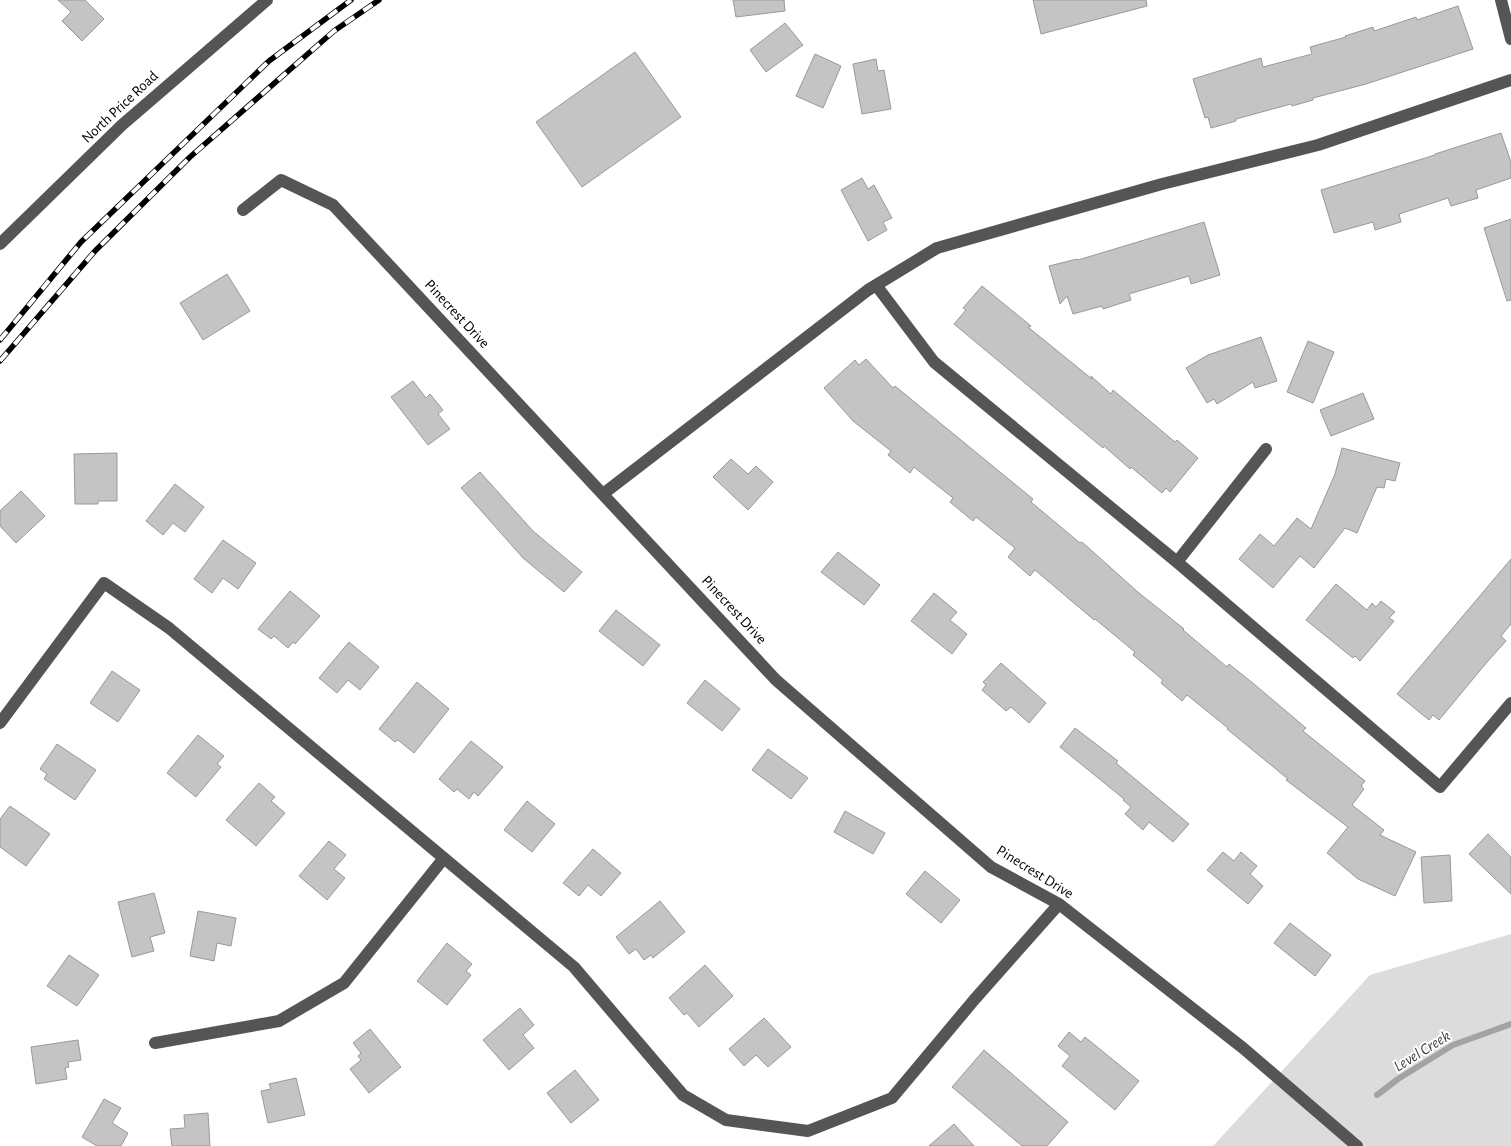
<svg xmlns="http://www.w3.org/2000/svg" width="1511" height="1146" font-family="'Alegreya Sans',sans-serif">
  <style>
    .green { fill: #dcdcdc }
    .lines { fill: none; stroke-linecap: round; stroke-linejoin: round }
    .stream { stroke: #a3a3a3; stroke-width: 6 }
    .building { fill: #c4c4c4; stroke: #999 }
    .minor { stroke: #555; stroke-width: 12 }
    .rail-casing { stroke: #000; stroke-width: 5.5 }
    .rail { stroke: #fff; stroke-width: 4; stroke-dasharray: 11; stroke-linecap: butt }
    .labels { text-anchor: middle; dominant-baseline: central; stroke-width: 4; stroke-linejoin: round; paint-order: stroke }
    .street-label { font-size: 15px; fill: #000; stroke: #fff }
    .water-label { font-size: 16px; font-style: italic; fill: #444; stroke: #fff }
  </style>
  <rect width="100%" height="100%" fill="#fff"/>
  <!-- green -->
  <path class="green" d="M 1511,934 L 1511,1146 L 1213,1146 L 1370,975 Z"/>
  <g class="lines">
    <!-- stream -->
    <path class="stream" d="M 1377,1095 L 1398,1079 L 1453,1045 L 1511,1024"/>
  </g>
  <!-- building -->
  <path class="building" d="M 58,0 L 85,0 L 104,19 L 82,41 L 62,21 L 71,12 Z
    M 733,0 L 784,0 L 785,11 L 736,17 Z
    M 1033,0 L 1146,0 L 1147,6 L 1041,34 Z
    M 1458,6 L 1473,49 L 1366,84 L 1313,98 L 1313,100 L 1292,106 L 1291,104 L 1236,119 L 1236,121 L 1211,128 L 1208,117 L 1205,118 L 1193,79 L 1261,58 L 1263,67 L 1312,54 L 1310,47 L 1346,37 L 1345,36 L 1373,27 L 1374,31 L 1416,17 L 1417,20 Z
    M 785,23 L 803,45 L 766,72 L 750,50 Z
    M 635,52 L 681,117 L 582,187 L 536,122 Z
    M 815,54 L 841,66 L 823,108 L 796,96 Z
    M 876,59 L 878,71 L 884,70 L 891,109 L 862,114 L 853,64 Z
    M 1501,133 L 1511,162 L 1511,178 L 1476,190 L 1478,198 L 1451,206 L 1448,198 L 1399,214 L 1401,222 L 1375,230 L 1373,222 L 1334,233 L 1321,190 L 1435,155 L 1435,154 Z
    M 862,178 L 868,189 L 874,185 L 892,218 L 883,222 L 887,230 L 868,241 L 841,190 Z
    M 1511,219 L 1511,300 L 1507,301 L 1484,228 Z
    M 1204,222 L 1220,275 L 1191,284 L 1189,276 L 1129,294 L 1131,300 L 1103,309 L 1102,306 L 1073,314 L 1067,296 L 1060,304 L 1049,266 L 1077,259 L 1078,260 Z
    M 227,274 L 250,311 L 203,340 L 180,303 Z
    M 982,286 L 1031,326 L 1028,327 L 1092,379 L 1091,376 L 1111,394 L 1113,390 L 1175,442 L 1177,440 L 1198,458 L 1170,492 L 1166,488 L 1162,493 L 1131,467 L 1130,469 L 1104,446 L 1103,448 L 954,324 L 966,310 L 963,308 Z
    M 1261,337 L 1277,381 L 1255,388 L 1253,382 L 1217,404 L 1214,399 L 1207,403 L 1186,368 L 1208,355 Z
    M 1308,341 L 1334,352 L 1313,403 L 1287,392 Z
    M 866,359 L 893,388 L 895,386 L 1033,499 L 1031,502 L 1080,543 L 1082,542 L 1139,593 L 1184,629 L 1183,630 L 1227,667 L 1229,664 L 1254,684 L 1306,728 L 1303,731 L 1365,781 L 1361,786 L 1364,789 L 1352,805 L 1384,830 L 1380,835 L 1416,852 L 1395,896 L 1358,879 L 1327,853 L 1348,827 L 1286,780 L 1288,779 L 1227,729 L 1228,728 L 1187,695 L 1182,701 L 1161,683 L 1163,680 L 1133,655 L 1135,652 L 1095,619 L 1094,620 L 1035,570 L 1030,576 L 1008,557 L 1015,548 L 976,517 L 973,521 L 950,502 L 953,498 L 914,467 L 910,473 L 888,455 L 891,451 L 853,421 L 824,388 L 855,360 L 859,365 Z
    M 413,381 L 426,398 L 430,394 L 443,410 L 438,414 L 450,429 L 428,445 L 391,397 Z
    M 1363,393 L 1374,419 L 1331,436 L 1320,410 Z
    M 1342,448 L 1400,463 L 1395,481 L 1386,479 L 1384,488 L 1377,487 L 1357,533 L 1345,528 L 1314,568 L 1300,556 L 1273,588 L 1239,559 L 1260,534 L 1274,546 L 1297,518 L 1311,529 L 1335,474 Z
    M 117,453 L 117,501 L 98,501 L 98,504 L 75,504 L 74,454 Z
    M 731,459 L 748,474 L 756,466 L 773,482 L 748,510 L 713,477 Z
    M 480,472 L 533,531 L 582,572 L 564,592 L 523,558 L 461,488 Z
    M 175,484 L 204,507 L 185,532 L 173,523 L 163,535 L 146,521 Z
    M 21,491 L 45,516 L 16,543 L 0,526 L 0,511 Z
    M 223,540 L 256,563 L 238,589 L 223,578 L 212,593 L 194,579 Z
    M 838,552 L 880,585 L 864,605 L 821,572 Z
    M 1511,559 L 1511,624 L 1501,636 L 1506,641 L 1488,661 L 1439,720 L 1433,715 L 1429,720 L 1397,694 Z
    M 1336,584 L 1367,610 L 1372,603 L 1376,607 L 1381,601 L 1395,612 L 1389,618 L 1394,621 L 1360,661 L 1355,656 L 1353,658 L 1306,620 Z
    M 290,591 L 320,616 L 295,644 L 293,642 L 288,648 L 274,636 L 271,639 L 258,629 Z
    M 934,593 L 957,612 L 950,620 L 967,634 L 952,654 L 911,621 Z
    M 616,610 L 660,645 L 643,666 L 599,631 Z
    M 349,642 L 379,667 L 360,690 L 348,680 L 337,693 L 319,678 Z
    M 1001,663 L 1046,703 L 1029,723 L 1011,707 L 1006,711 L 982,690 L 986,685 L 983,682 Z
    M 112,671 L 140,690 L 118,722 L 90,703 Z
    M 705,680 L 740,709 L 722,731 L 687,703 Z
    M 417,682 L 449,709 L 414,753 L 398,740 L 395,742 L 379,729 Z
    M 1075,728 L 1118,761 L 1116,763 L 1189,824 L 1173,842 L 1149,822 L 1143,830 L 1125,814 L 1131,807 L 1123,800 L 1124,799 L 1060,747 Z
    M 198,735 L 224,756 L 217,764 L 221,767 L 196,797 L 167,773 Z
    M 471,741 L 503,767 L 478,796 L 474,792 L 469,799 L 457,789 L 454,792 L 439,779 Z
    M 57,744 L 96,770 L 75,800 L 44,779 L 47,774 L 40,769 Z
    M 768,749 L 808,778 L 791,799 L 752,770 Z
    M 259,783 L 275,797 L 271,801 L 285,813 L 256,846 L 226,820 Z
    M 527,801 L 555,824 L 532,852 L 504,830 Z
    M 10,806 L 50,834 L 26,866 L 0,847 L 0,819 Z
    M 845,811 L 885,833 L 873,854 L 834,832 Z
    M 1488,834 L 1511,857 L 1511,894 L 1469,854 Z
    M 329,841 L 346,855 L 334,869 L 345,878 L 327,900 L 299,876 Z
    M 593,849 L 621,873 L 601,896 L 588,885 L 579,896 L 563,883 Z
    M 1223,852 L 1234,861 L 1241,852 L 1257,866 L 1250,874 L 1263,886 L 1248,904 L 1207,870 Z
    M 1450,855 L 1452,901 L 1424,903 L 1421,857 Z
    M 925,871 L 960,900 L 941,923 L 906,894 Z
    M 154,893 L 165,933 L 150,937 L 154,951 L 132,957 L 118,902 Z
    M 660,901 L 685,932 L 653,958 L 651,955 L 644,960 L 636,949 L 629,954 L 616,937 Z
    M 198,911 L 236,918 L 231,946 L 217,943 L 214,961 L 190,956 Z
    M 1290,923 L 1331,955 L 1315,976 L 1274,943 Z
    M 447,943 L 472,964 L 466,971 L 471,975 L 447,1005 L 417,981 Z
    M 69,955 L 99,975 L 77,1006 L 47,986 Z
    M 705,965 L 733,996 L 699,1027 L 687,1013 L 684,1015 L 669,998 Z
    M 520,1008 L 534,1025 L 523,1035 L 534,1048 L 509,1070 L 483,1040 Z
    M 764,1018 L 791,1047 L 768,1067 L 756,1055 L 744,1066 L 729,1049 Z
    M 370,1029 L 401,1067 L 369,1093 L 350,1069 L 361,1060 L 358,1056 L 361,1053 L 353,1043 Z
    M 1069,1032 L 1081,1042 L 1085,1037 L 1139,1081 L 1115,1110 L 1062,1066 L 1070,1056 L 1058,1046 Z
    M 78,1040 L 81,1060 L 68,1062 L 69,1067 L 65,1068 L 67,1079 L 36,1084 L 31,1047 Z
    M 984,1050 L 1068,1122 L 1047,1146 L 1022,1146 L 952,1087 Z
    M 575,1070 L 599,1100 L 571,1123 L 547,1093 Z
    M 296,1078 L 305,1115 L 268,1123 L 261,1091 L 271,1089 L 269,1084 Z
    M 104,1099 L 121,1108 L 112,1123 L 128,1133 L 121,1146 L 97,1146 L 82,1137 Z
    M 208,1113 L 210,1146 L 172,1146 L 170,1129 L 185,1128 L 184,1115 Z
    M 954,1124 L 974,1146 L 929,1146 Z"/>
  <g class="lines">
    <!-- minor -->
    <path class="minor" d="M 1501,0 L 1511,39
      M 243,210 L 281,180 L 333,205 L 776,680 L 991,867 L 1059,904 L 1243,1048 L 1357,1146
      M 0,244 L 122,125 L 267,0
      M 876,285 L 934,362 L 1177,562 L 1440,787 L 1511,703
      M 603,494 L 868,290 L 937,248 L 1162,184 L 1318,145 L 1511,80
      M 1177,562 L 1266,449
      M 0,723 L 104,583 L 169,628 L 574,967 L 683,1095 L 726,1120 L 808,1131 L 892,1098 L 974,1000 L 1059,904
      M 155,1043 L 279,1021 L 344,983 L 444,858"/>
    <!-- rail casing -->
    <g class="rail-casing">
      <path id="rail" d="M 0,340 L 81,242 L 269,61 L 351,0
        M 0,361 L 95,251 L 190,157 L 334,31 L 379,0"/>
    </g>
    <!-- rail -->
    <use href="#rail" class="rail"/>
  </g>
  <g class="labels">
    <!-- street labels -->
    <g class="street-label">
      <text transform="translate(120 107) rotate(-43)">North Price Road</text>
      <text transform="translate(457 314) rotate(47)">Pinecrest Drive</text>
      <text transform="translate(734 610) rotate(47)">Pinecrest Drive</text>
      <text transform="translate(1035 872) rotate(32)">Pinecrest Drive</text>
    </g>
    <!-- water labels -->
    <g class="water-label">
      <text transform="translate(1422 1051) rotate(-32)">Level Creek</text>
    </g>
  </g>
</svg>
